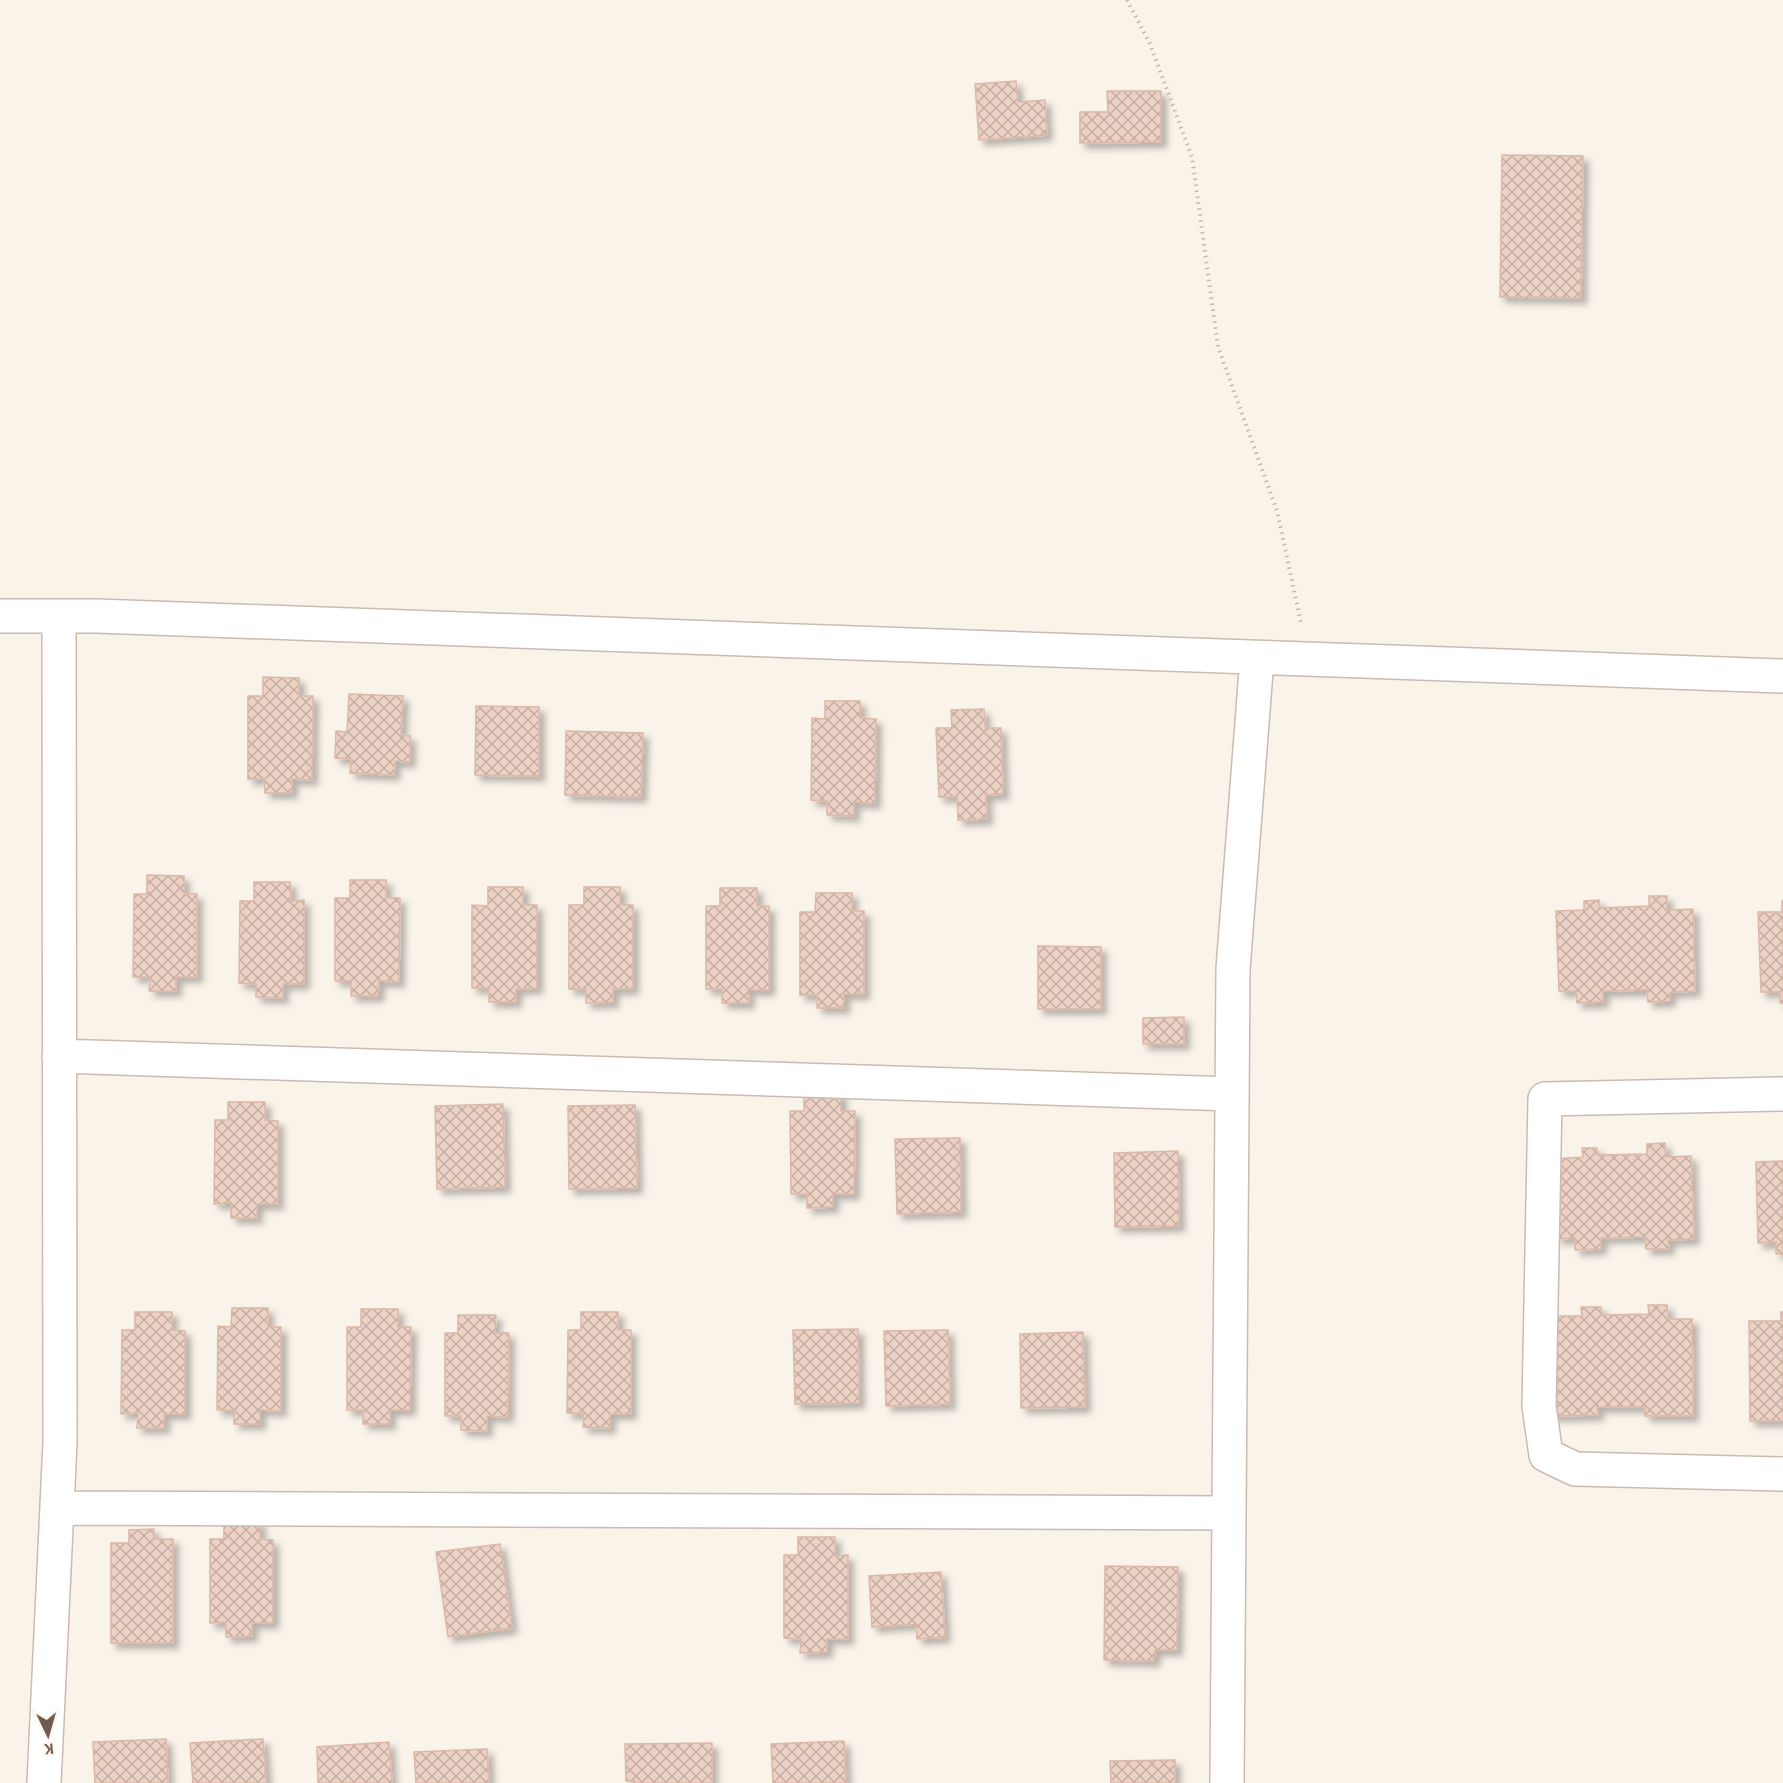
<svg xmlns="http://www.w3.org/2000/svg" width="1783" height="1783" font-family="'Alegreya Sans',sans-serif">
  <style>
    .building { fill: url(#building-cross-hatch); stroke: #ddb8a7; stroke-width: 1.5; filter: url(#shadow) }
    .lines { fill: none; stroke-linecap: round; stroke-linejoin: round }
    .minor-casing { stroke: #cbbbb1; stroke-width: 36 }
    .path { stroke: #d1b5a7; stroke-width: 4; stroke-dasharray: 1.5 4.5; stroke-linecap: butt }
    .minor { stroke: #fff; stroke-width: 33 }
  </style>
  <defs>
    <pattern id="building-cross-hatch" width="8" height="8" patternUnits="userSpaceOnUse" patternTransform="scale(1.5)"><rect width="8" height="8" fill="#ecd2c4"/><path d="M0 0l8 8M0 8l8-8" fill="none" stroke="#c4ada2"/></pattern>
    <filter id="shadow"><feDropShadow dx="5.5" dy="5.5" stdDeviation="3" flood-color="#0004"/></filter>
  </defs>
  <rect width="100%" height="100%" fill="#faf3ea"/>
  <!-- building -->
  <path class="building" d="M 1016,81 L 1018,102 L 1045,100 L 1047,135 L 979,140 L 975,84 Z
    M 1107,91 L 1161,91 L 1161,142 L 1080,143 L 1080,112 L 1108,112 Z
    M 1502,155 L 1583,156 L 1581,298 L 1500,297 Z
    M 263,677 L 299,678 L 299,696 L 313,696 L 312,780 L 292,779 L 292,793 L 265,793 L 264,779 L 248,779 L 248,696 L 263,696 Z
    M 349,694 L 403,696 L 401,735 L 410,736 L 410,762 L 395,761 L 394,775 L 350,773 L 351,759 L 335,758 L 336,731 L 347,732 Z
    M 825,701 L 860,701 L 860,718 L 876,719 L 875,803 L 854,802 L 854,816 L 827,815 L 827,801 L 811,800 L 812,718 L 825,719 Z
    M 476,706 L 539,707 L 539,776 L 475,775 Z
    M 984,709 L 985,728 L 1001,728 L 1003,794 L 986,795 L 987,819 L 958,820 L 957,797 L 939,797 L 936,728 L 952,728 L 951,710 Z
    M 566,731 L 643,733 L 641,797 L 565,795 Z
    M 147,875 L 184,876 L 184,894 L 197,894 L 197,977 L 176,977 L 176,991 L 149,991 L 150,977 L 133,977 L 134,894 L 147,894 Z
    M 350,880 L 386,880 L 386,898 L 400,898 L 399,982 L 379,981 L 378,996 L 351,996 L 351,981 L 335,981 L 335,898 L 350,898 Z
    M 254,882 L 290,882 L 291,901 L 304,900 L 304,984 L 283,984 L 283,998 L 256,997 L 256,984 L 239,983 L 240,901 L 254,901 Z
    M 488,887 L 523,887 L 523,905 L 537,905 L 537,988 L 516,989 L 516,1002 L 489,1002 L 489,988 L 472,988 L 472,905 L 488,906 Z
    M 584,887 L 620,887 L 620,905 L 633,905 L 633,989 L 613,989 L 613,1002 L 586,1003 L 586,989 L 569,989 L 569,905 L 584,905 Z
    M 720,888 L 757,888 L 757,906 L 769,906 L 769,990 L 748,990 L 749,1003 L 722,1003 L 722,989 L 706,989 L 706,906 L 720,906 Z
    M 816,893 L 852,893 L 852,911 L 864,911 L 864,994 L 844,994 L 844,1008 L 817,1008 L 817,995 L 800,995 L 800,912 L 815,912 Z
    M 1649,896 L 1667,896 L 1667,910 L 1693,909 L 1695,991 L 1670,992 L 1670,1001 L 1648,1002 L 1647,990 L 1603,991 L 1603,1002 L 1577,1003 L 1576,991 L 1559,991 L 1556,911 L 1584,910 L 1584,901 L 1599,900 L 1599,908 L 1649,906 Z
    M 1782,901 L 1783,901 L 1783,1003 L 1780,1003 L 1780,992 L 1761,992 L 1758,912 L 1782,912 Z
    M 1038,946 L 1101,947 L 1101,1009 L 1038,1009 Z
    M 1184,1017 L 1184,1044 L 1143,1044 L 1143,1018 Z
    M 804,1092 L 841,1093 L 841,1111 L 855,1111 L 854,1194 L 833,1194 L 833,1207 L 807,1208 L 807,1194 L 791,1194 L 790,1111 L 804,1111 Z
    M 228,1102 L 265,1102 L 265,1120 L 278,1121 L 278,1204 L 257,1204 L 257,1218 L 231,1218 L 231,1203 L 214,1204 L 215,1120 L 228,1120 Z
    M 503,1104 L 505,1187 L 437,1189 L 435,1106 Z
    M 635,1105 L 637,1188 L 569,1189 L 568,1106 Z
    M 960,1138 L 961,1212 L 897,1214 L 895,1139 Z
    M 1665,1143 L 1666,1157 L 1691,1156 L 1694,1239 L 1668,1240 L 1669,1249 L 1646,1249 L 1645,1237 L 1601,1238 L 1601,1249 L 1575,1250 L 1575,1238 L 1557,1239 L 1554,1159 L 1583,1157 L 1582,1148 L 1597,1148 L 1597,1155 L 1647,1154 L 1647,1144 Z
    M 1178,1151 L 1179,1226 L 1115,1227 L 1114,1153 Z
    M 1783,1161 L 1783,1254 L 1776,1254 L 1776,1242 L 1758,1243 L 1756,1162 Z
    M 1648,1305 L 1667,1305 L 1668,1319 L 1692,1319 L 1693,1416 L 1645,1416 L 1645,1407 L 1597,1407 L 1598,1415 L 1551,1416 L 1550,1316 L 1582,1316 L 1581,1307 L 1601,1307 L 1602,1315 L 1649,1314 Z
    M 232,1308 L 268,1308 L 268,1327 L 281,1327 L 281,1411 L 260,1410 L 260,1424 L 234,1424 L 234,1410 L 217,1410 L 218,1326 L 231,1327 Z
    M 361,1309 L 398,1309 L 398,1327 L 411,1327 L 410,1410 L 390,1410 L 390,1424 L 363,1424 L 363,1410 L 347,1410 L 347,1327 L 361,1327 Z
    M 135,1312 L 172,1312 L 172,1330 L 185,1331 L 185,1414 L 164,1414 L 164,1428 L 137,1428 L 138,1413 L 121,1414 L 122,1330 L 135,1330 Z
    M 581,1312 L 618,1312 L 618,1330 L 631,1330 L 631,1414 L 610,1414 L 610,1428 L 583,1427 L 584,1414 L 567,1413 L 568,1330 L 581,1330 Z
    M 1781,1312 L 1783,1312 L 1783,1421 L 1750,1421 L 1749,1321 L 1781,1321 Z
    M 458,1315 L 496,1315 L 495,1333 L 509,1333 L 508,1417 L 487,1416 L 487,1431 L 461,1430 L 461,1416 L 445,1416 L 445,1333 L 458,1333 Z
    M 858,1329 L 859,1403 L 795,1404 L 793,1330 Z
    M 948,1330 L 950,1404 L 886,1406 L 884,1331 Z
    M 1083,1332 L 1085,1407 L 1021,1408 L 1020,1334 Z
    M 224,1521 L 260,1521 L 260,1539 L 273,1540 L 273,1623 L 252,1623 L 252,1636 L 226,1637 L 226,1622 L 210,1623 L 210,1539 L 224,1539 Z
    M 154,1529 L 154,1539 L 173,1539 L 173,1643 L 111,1643 L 111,1543 L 129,1543 L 129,1530 Z
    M 798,1537 L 835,1537 L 835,1556 L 848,1555 L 848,1639 L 827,1639 L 827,1652 L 800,1653 L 801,1639 L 784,1638 L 784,1555 L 798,1555 Z
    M 500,1544 L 512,1628 L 448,1637 L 436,1552 Z
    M 1105,1566 L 1178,1567 L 1177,1650 L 1155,1650 L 1154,1661 L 1104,1660 Z
    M 941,1572 L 945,1637 L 917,1639 L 916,1624 L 872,1627 L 869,1576 Z
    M 166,1739 L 168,1783 L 95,1783 L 93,1742 Z
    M 263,1739 L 266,1783 L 193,1783 L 190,1743 Z
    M 844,1741 L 846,1783 L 773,1783 L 771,1744 Z
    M 389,1742 L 392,1783 L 318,1783 L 317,1747 Z
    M 712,1743 L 712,1783 L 635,1783 L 635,1781 L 626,1781 L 625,1744 Z
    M 487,1749 L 489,1783 L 416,1783 L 414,1752 Z
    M 1175,1760 L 1175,1783 L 1111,1783 L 1110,1761 Z"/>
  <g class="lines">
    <!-- minor casing -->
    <g class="minor-casing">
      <path id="minor" d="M 0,616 L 97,616 L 1783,676
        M 59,1056 L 1232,1094
        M 1783,1094 L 1545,1099 L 1539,1406 L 1546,1455 L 1575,1469 L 1783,1474
        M 57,1508 L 1229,1513
        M 44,1783 L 60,1442 L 59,616
        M 1227,1783 L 1233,969 L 1257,658"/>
    </g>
    <!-- path -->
    <path class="path" d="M 1127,0 L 1150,44 L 1192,157 L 1218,347 L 1277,511 L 1301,623"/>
    <!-- minor -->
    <use href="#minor" class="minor"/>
  </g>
  <!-- north arrow -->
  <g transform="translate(48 1735) rotate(175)" stroke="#fdf7f0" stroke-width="4.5" paint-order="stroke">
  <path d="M0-4.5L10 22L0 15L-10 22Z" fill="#725a50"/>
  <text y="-9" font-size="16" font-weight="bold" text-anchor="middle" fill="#725a50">K</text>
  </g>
</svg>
